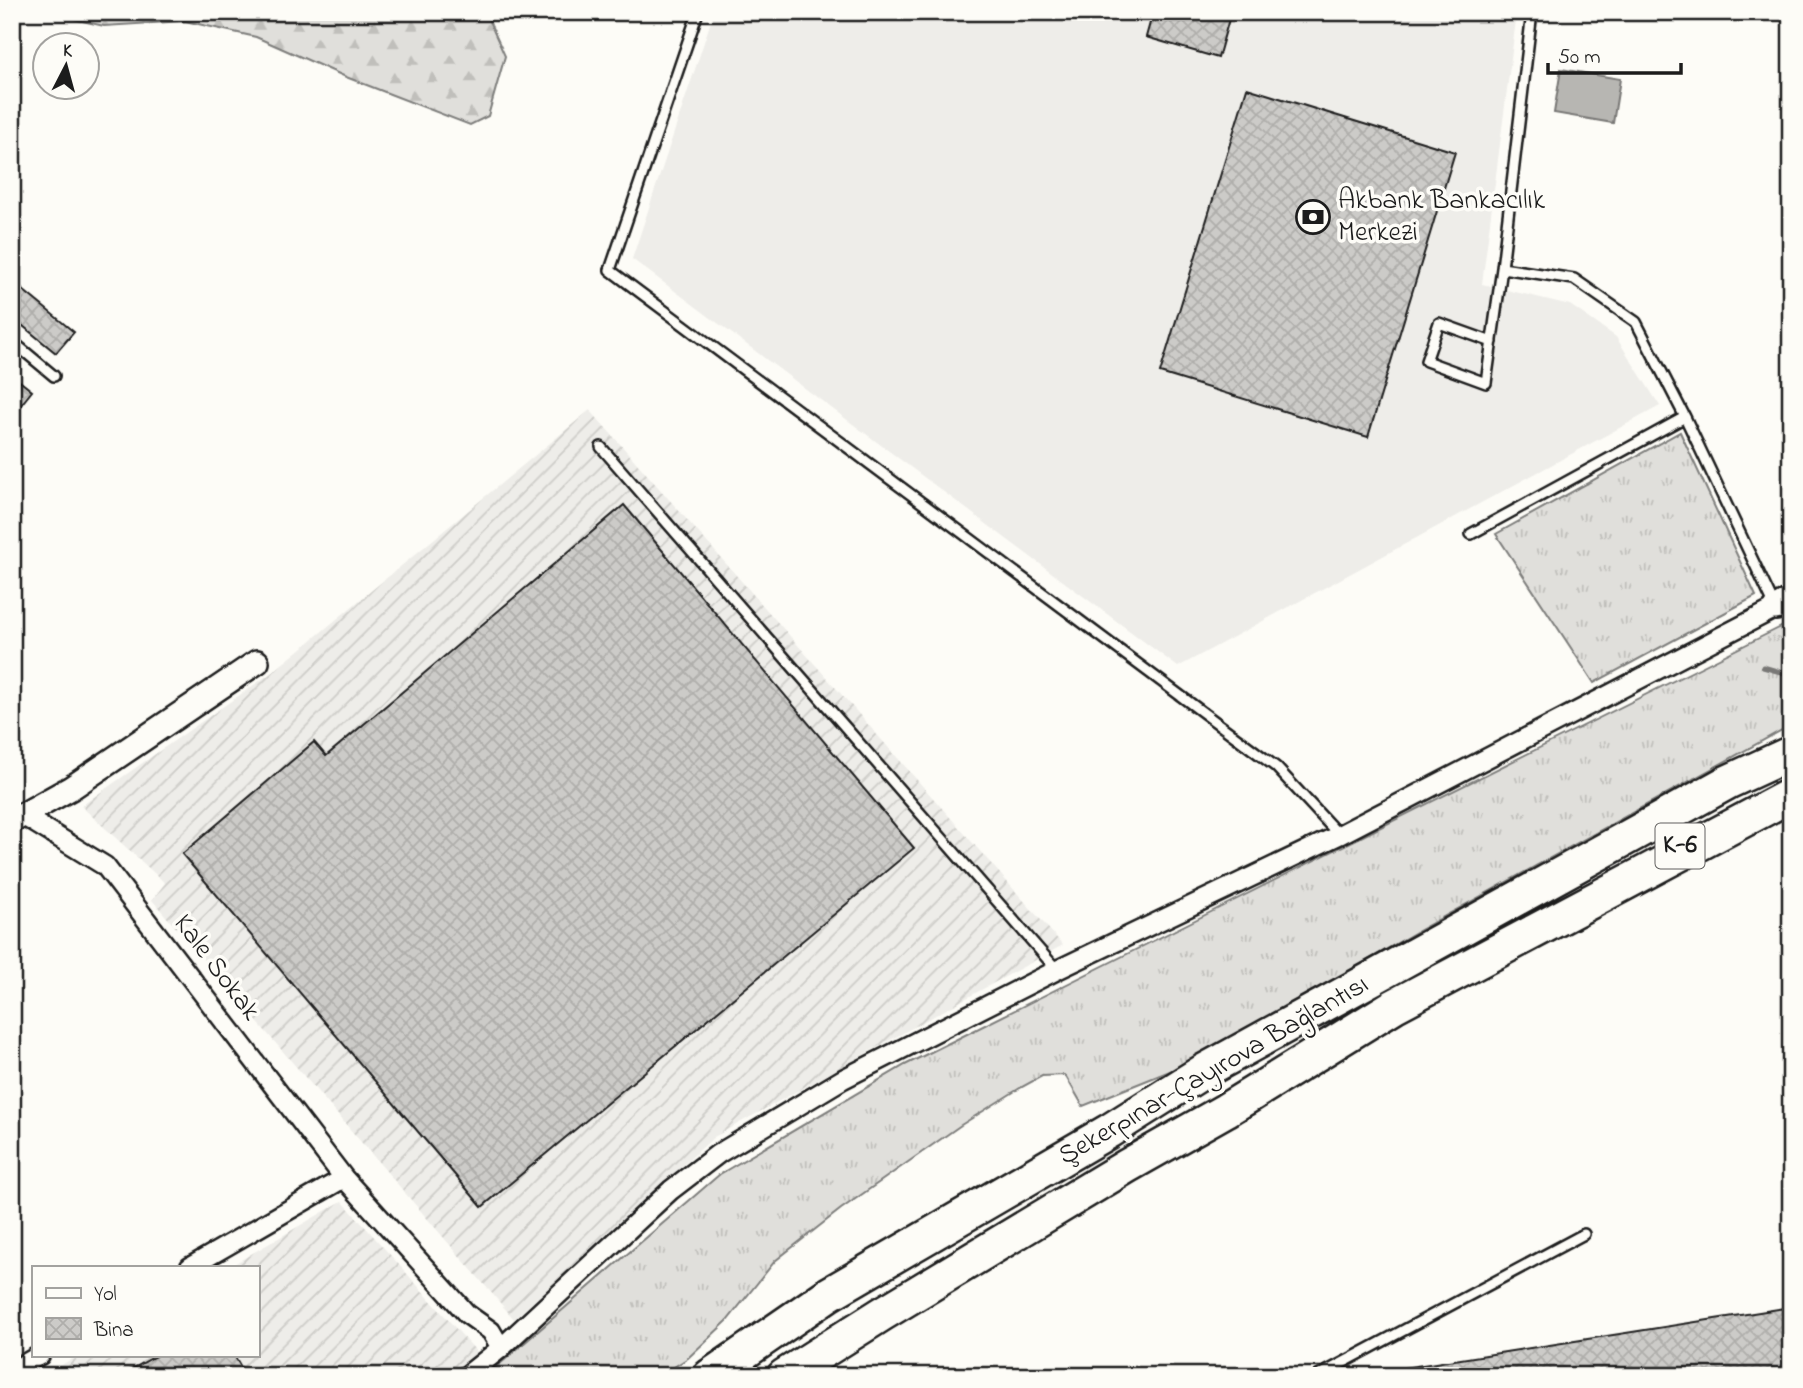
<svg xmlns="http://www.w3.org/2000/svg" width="1803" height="1388" font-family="'Indie Flower',sans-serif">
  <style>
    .built { fill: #eeede9 }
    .industrial { fill: url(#industrial-furrows) }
    .grass { fill: url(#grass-tufts); stroke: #7e7e7c; stroke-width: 2 }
    .forest { fill: url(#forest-firs); stroke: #7e7e7c; stroke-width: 2 }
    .water { fill: #b7b6b2; stroke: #797876; stroke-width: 2 }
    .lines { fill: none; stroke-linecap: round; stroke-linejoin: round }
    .stream { stroke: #797876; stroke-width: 5 }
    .building { fill: url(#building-cross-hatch); stroke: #1c1c1c; stroke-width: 2 }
    .service-casing { stroke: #1c1c1c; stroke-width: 14 }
    .minor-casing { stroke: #1c1c1c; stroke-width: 23 }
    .tertiary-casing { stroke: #1c1c1c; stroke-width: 28 }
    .motorway-casing { stroke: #1c1c1c; stroke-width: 38 }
    .service { stroke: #fdfcf7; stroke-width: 9 }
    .minor { stroke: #fdfcf7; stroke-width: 18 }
    .tertiary { stroke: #fdfcf7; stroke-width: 23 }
    .motorway { stroke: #fdfcf7; stroke-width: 33 }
    .labels { text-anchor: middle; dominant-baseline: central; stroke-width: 7; stroke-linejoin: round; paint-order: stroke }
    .shield { fill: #fdfcf7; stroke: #605f5e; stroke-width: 2 }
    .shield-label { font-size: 26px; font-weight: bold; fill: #1c1c1c }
    .poi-label { font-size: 28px; fill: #1c1c1c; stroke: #fdfcf7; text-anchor: start }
    .street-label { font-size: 28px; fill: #1c1c1c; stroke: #fdfcf7 }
  </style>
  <defs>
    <pattern id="industrial-furrows" width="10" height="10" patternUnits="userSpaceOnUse" patternTransform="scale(1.75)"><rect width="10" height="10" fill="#eeede9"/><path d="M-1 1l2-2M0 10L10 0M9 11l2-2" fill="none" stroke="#cccbc7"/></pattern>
    <pattern id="grass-tufts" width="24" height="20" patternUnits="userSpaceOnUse" patternTransform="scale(1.75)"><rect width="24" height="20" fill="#e0dfdb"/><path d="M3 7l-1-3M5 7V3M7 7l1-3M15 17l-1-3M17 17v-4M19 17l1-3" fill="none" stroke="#c0bfbb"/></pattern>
    <pattern id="forest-firs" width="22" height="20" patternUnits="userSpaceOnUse" patternTransform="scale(1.75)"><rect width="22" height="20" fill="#e0dfdb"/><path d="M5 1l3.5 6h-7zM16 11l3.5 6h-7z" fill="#c0bfbb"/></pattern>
    <pattern id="building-cross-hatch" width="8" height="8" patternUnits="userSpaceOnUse" patternTransform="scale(1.75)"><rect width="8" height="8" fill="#cccbc8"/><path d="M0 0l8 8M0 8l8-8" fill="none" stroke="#afaeab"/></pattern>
  </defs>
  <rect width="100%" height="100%" fill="#fdfcf7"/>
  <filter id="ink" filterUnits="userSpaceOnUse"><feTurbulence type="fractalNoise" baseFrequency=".0143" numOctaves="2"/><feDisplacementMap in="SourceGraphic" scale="14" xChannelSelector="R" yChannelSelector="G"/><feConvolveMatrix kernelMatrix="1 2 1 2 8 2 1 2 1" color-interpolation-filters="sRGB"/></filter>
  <g filter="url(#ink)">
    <!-- built -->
    <path class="built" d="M 714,12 L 1517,12 L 1482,284 L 1570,305 L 1616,337 L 1660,406 L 1178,667 L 632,259 Z"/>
    <!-- industrial -->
    <path class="industrial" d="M 590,410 L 1063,945 L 714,1137 L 514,1319 L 152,900 L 165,883 L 81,806 L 274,671 Z
      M 342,1201 L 493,1370 L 486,1376 L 42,1376 L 79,1355 L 257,1355 L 257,1267 L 229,1267 Z"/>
    <!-- grass -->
    <path class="grass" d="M 1680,432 L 1756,596 L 1594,683 L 1496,534 Z
      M 1791,622 L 1791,725 L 1420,930 L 1190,1063 L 1083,1106 L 1065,1075 L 1042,1076 L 1020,1088 L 961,1125 L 841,1209 L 775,1261 L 727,1321 L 688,1358 L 660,1376 L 486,1376 L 720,1174 L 905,1065 Z"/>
    <!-- forest -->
    <path class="forest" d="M 43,12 L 485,12 L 505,56 L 488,116 L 470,125 L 346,77 L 256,37 L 185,21 L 104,26 Z"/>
    <!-- water -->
    <path class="water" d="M 1561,69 L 1620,79 L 1613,123 L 1554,113 Z"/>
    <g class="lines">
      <!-- stream -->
      <path class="stream" d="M 1763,667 L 1791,675"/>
    </g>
    <!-- building -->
    <path class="building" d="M 1153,12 L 1231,12 L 1218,58 L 1146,37 Z
      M 1247,88 L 1455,152 L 1368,437 L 1160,373 Z
      M 12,281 L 74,332 L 56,353 L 12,317 Z
      M 12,375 L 32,391 L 12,416 Z
      M 624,505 L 914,848 L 482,1207 L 182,854 L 314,742 L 326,756 Z
      M 1791,1307 L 1791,1376 L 1404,1376 L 1403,1368 Z
      M 157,1355 L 234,1355 L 246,1376 L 120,1376 Z"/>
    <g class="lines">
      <!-- service casing -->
      <g class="service-casing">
        <path id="service" d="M 698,12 L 610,270 L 1276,767 L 1339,835
          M 1532,12 L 1502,268 L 1574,279 L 1636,322 L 1685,417 L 1775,607
          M 12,341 L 54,376
          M 1492,342 L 1439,323 L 1426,361 L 1486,383 L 1502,268
          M 601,447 L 1057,970
          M 1471,534 L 1685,417
          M 1318,1376 L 1584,1234"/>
      </g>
      <!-- minor casing -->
      <g class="minor-casing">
        <path id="minor" d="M 22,815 L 105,866 L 344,1178 L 467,1314 L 491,1331 L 501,1348
          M 190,1267 L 344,1178
          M 12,1371 L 40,1355
          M 466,1376 L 501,1348 L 671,1190 L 718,1154 L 843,1079 L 1057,970 L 1339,835 L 1776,608"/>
      </g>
      <!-- tertiary casing -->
      <g class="tertiary-casing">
        <path id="tertiary" d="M 1776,608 L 1791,599
          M 12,821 L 71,788 L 257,662"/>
      </g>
      <!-- motorway casing -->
      <g class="motorway-casing">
        <path id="motorway" d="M 710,1376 L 829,1294 L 1109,1131 L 1204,1071 L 1728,782 L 1791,753
          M 784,1376 L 882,1314 L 1127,1166 L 1226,1110 L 1394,1006 L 1791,795"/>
      </g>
      <!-- service -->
      <use href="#service" class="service"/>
      <!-- minor -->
      <use href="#minor" class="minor"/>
      <!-- tertiary -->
      <use href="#tertiary" class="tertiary"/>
      <!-- motorway -->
      <use href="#motorway" class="motorway"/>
    </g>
  </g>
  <!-- icons -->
  <defs>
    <g id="bank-ring" transform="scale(1.75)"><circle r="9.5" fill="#fdfcf7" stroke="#1c1c1c" stroke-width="1.5"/><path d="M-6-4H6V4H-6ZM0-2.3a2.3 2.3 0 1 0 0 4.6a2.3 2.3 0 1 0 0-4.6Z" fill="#1c1c1c"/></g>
  </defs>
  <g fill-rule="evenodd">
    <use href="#bank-ring" x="1313" y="217"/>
  </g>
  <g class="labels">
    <!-- shield labels -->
    <rect class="shield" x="1655.5" y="823.5" width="49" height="45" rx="5"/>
    <g class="shield-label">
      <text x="1680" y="846">K-6</text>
    </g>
    <!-- poi labels -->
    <g class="poi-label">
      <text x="1338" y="201">Akbank Bankacılık<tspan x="1338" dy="32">Merkezi</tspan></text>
    </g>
    <!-- street labels -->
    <g class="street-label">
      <text transform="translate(216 968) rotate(53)">Kale Sokak</text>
      <text transform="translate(1214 1071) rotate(-30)">Şekerpınar-Çayırova Bağlantısı</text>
    </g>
  </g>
  <!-- margin -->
  <rect width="1803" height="1388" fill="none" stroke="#fdfcf7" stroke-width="42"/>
  <rect x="21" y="21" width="1761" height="1346" fill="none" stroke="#1c1c1c" stroke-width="2.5" filter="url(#ink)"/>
  <!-- legend -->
  <rect x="32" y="1266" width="228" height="91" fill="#fdfcf7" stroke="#a3a29f" stroke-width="2"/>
  <rect x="46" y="1288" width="35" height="10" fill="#fdfcf7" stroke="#a3a29f" stroke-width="2"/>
  <text x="94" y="1300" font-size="21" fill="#1c1c1c">Yol</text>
  <rect x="46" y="1318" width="35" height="21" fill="url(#building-cross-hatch)" stroke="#a3a29f" stroke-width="2"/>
  <text x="94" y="1336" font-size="21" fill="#1c1c1c">Bina</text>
  <!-- north arrow -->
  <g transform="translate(66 66) rotate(6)"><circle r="33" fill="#fdfcf7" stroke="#a3a29f" stroke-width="2"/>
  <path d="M0-5L12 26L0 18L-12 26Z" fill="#1c1c1c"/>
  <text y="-10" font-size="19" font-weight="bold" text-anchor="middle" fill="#1c1c1c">K</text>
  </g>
  <!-- scale -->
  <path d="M1548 63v10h133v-10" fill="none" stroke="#1c1c1c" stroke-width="3.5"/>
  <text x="1558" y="63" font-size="21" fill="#1c1c1c" stroke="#fdfcf7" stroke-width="5" paint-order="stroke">50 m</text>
</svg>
